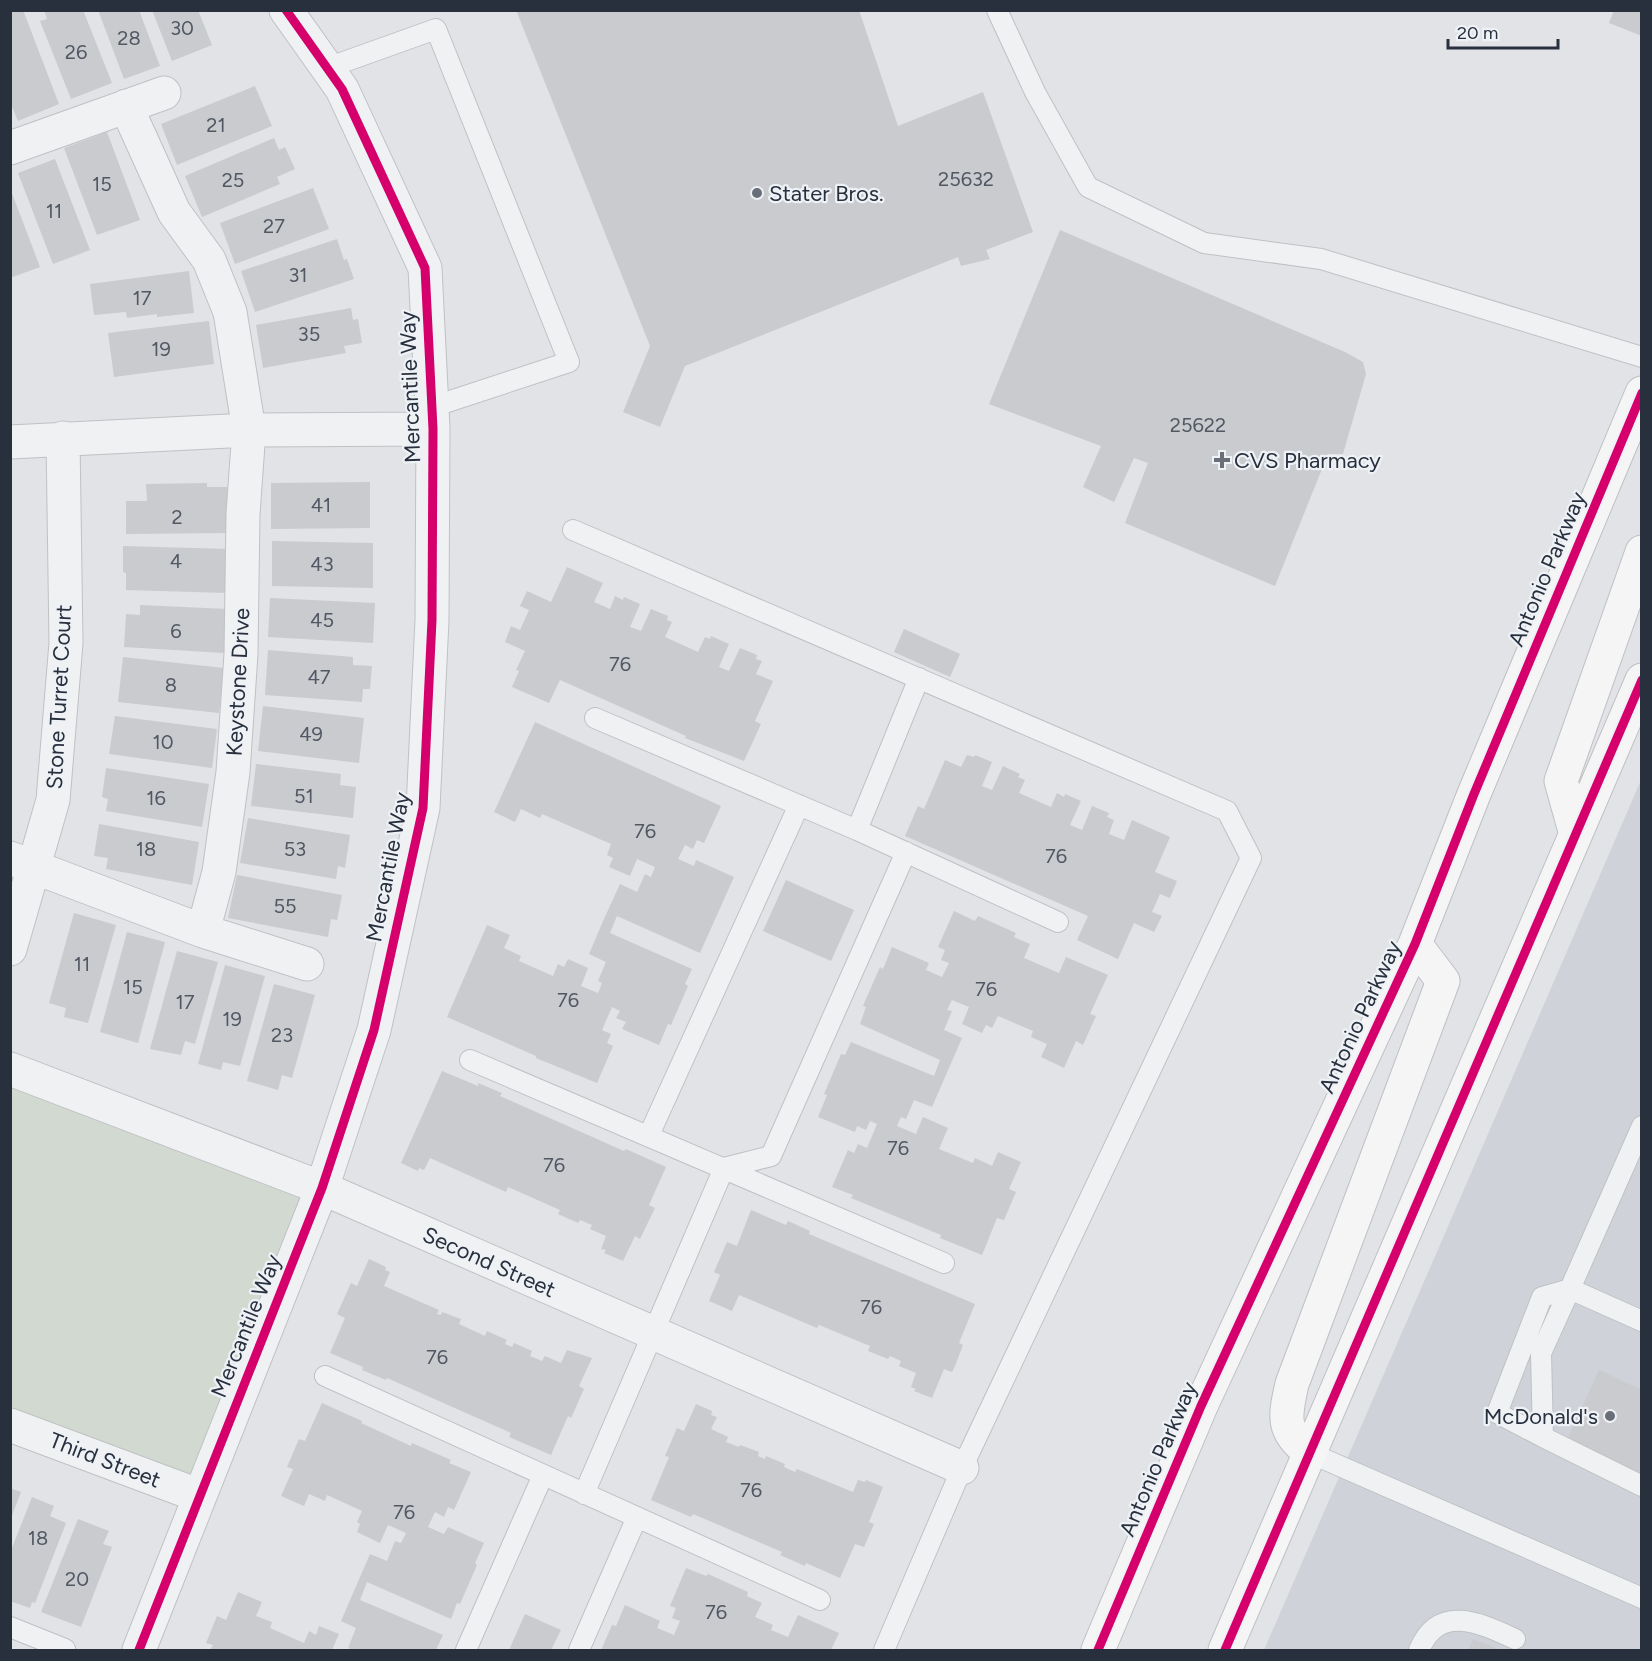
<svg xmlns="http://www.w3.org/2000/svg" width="1652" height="1661" font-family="Figtree,sans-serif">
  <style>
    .built { fill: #cfd3d9 }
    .green { fill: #d2d9d1 }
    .building { fill: #c9cbce }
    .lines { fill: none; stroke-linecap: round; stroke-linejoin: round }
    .lane-casing { stroke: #bfc1c4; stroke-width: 22 }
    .street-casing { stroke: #bfc1c4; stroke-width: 35 }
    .primary-casing { stroke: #bec0c3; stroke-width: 35 }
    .lane { stroke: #f0f1f3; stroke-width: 20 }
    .street { stroke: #f0f1f3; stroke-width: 33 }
    .primary { stroke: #f5f5f6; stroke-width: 33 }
    .cycleway-casing { stroke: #eef1f5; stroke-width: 13 }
    .cycleway { stroke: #d6006c; stroke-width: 9 }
    .poi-dot { fill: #696f79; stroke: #eef1f5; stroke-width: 2 }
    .labels { text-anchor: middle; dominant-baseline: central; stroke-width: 4.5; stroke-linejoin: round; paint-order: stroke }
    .number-label { font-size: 20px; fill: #515863 }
    .poi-label { font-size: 22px; fill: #28303e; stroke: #eef1f5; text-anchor: start }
    .street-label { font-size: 22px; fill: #28303e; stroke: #eef1f5 }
  </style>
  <rect width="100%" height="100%" fill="#e1e3e6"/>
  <!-- built -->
  <path class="built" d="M 1641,780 L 1641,1650 L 1264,1650 L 1436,1254 Z"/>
  <!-- green -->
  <path class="green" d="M 10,1086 L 303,1197 L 195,1482 L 11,1413 Z"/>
  <!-- building -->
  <path class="building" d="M 18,10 L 23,10 L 59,104 L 18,121 L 10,102 L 10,13 Z
    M 44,10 L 83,10 L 112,83 L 71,99 L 40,21 L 47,19 Z
    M 98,10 L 139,10 L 160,66 L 124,79 Z
    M 152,10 L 198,10 L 212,45 L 172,61 Z
    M 516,10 L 859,10 L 898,126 L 983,92 L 1033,232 L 986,250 L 990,259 L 961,266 L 958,257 L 685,366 L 660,427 L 623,412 L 650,346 Z
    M 1614,10 L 1642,10 L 1642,36 L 1609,23 Z
    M 255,86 L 272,126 L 177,165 L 161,124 Z
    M 107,132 L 140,220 L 97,235 L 64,148 Z
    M 274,138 L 279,150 L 285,147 L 295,169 L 277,177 L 280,184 L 202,217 L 185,176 Z
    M 55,159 L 90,250 L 53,264 L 18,173 Z
    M 10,188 L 40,267 L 10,278 Z
    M 313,188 L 329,229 L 235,264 L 220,223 Z
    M 1060,230 L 1345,352 L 1363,362 L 1366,374 L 1343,454 L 1328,454 L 1275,586 L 1125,523 L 1148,463 L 1134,458 L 1114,502 L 1083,487 L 1101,446 L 989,404 Z
    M 337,239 L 344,260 L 347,259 L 354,279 L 255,312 L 241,271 Z
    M 189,271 L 194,313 L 157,317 L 157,314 L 127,318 L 126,312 L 94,315 L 90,284 Z
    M 351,308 L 353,320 L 358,319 L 362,343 L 344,346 L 346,353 L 263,368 L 256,325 Z
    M 209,321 L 214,364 L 114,377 L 108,333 Z
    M 370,482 L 370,528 L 271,529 L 271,483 Z
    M 207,483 L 207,487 L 227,487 L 228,533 L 126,534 L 126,501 L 147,501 L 146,484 Z
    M 272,541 L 373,543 L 373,588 L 272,586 Z
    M 123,546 L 229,549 L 227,593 L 126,590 L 126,573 L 123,572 Z
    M 567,567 L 603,583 L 594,602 L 610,609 L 615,596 L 623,600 L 624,597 L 640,604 L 630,627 L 641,631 L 651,609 L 668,616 L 667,620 L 672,622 L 665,637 L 698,652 L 705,637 L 710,639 L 711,636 L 729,644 L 719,667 L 729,671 L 740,648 L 757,655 L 756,659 L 762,661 L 756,674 L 773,681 L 755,721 L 761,724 L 744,761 L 685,738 L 686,736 L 560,680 L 549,703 L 512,687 L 519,671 L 516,670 L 525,651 L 505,642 L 511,626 L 520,630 L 529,610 L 520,606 L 527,591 L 551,602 Z
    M 270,598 L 375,603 L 373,643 L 268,637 Z
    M 140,605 L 227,609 L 224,653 L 124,647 L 126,614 L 140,615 Z
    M 904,629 L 960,654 L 950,677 L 894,652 Z
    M 268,650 L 353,657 L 353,665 L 372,666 L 370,689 L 363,689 L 362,702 L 265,695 Z
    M 123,657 L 224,668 L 219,713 L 118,702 Z
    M 263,706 L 364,718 L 359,763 L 258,751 Z
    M 115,716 L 217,729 L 212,768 L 109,754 Z
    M 535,722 L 721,806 L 704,843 L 697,840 L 693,849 L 685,845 L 678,859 L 694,866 L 696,860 L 734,877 L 700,953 L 617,916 L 610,933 L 692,969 L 685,984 L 688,986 L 671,1025 L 668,1024 L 659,1045 L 622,1029 L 626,1022 L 616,1018 L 620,1011 L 612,1007 L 602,1030 L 611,1034 L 607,1043 L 613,1046 L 597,1083 L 536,1058 L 536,1056 L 447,1017 L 487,925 L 510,935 L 504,948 L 521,956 L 519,961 L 553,976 L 558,964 L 564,967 L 568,959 L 588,968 L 581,986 L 598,993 L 602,983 L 598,981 L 606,962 L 589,954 L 604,919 L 620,884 L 637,892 L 645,874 L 651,877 L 655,867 L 637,859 L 630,876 L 609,867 L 613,858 L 607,855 L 611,844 L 542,814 L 540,818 L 521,809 L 515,822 L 494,812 Z
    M 967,755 L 974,757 L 975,755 L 992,762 L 982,786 L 992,790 L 1003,766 L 1020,774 L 1018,777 L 1025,780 L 1019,793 L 1051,807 L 1057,793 L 1064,797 L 1065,794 L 1081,801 L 1070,825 L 1082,830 L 1092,806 L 1109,813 L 1107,817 L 1114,820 L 1109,834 L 1124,840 L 1132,820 L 1170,837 L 1155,872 L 1177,881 L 1170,898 L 1160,894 L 1152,912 L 1162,916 L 1154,932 L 1134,923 L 1118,959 L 1077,940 L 1088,916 L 905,836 L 918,806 L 924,809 L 945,760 L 961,767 Z
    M 256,764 L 341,774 L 340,785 L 356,787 L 353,818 L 251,806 Z
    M 106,768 L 209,784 L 202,827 L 106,811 L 108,799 L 102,797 Z
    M 248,818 L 350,835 L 345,868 L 338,866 L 336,879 L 240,863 Z
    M 99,824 L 199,842 L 192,885 L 106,869 L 108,858 L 94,856 Z
    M 237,875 L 342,895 L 337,920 L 331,919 L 328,937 L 228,918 Z
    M 786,880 L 854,910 L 831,961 L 763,931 Z
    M 954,911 L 975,921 L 978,916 L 1016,933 L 1014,937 L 1030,944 L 1024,958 L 1059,973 L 1066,957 L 1108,975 L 1090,1014 L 1096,1016 L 1083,1045 L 1076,1041 L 1064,1068 L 1041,1057 L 1047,1044 L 1031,1037 L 1033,1031 L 998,1016 L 992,1028 L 986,1025 L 982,1033 L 962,1024 L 969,1007 L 952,1000 L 947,1010 L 952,1011 L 944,1030 L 962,1038 L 932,1107 L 914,1100 L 906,1119 L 901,1117 L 897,1126 L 916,1134 L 923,1117 L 948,1128 L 939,1149 L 973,1163 L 975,1158 L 992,1166 L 998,1152 L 1021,1162 L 1009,1189 L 1016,1192 L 1004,1220 L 997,1218 L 982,1255 L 940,1238 L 941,1235 L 851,1198 L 853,1195 L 832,1187 L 848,1150 L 854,1153 L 858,1144 L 867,1148 L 877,1124 L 870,1121 L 866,1130 L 857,1126 L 855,1132 L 818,1117 L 827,1095 L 824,1094 L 841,1054 L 845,1055 L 851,1042 L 934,1076 L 940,1060 L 860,1024 L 866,1007 L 863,1006 L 880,967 L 883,969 L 892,947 L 929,963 L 926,970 L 942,977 L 949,963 L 941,960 L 945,950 L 938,947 Z
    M 74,913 L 116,925 L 88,1023 L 64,1017 L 66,1008 L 49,1003 Z
    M 127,932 L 165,942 L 138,1043 L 100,1032 Z
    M 177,951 L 218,962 L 195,1044 L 185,1041 L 181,1055 L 150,1049 Z
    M 225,965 L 265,976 L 240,1066 L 223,1062 L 221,1070 L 198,1064 Z
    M 274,984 L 315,995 L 292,1078 L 282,1075 L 278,1090 L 247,1081 Z
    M 442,1071 L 478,1086 L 478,1083 L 502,1093 L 500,1096 L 624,1151 L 626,1149 L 666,1167 L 649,1205 L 655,1208 L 640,1239 L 635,1236 L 623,1261 L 604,1253 L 606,1250 L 601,1249 L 606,1236 L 590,1229 L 592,1225 L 580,1220 L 578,1223 L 558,1214 L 560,1210 L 508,1187 L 506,1192 L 430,1158 L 424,1170 L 419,1168 L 418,1171 L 401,1163 Z
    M 751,1210 L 786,1225 L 788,1221 L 810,1231 L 809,1234 L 975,1304 L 959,1343 L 963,1345 L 955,1366 L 952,1372 L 944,1369 L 932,1398 L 914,1391 L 916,1389 L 911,1387 L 916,1373 L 899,1366 L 901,1361 L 890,1356 L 888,1359 L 868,1351 L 870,1346 L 819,1325 L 817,1328 L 739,1295 L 732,1311 L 709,1301 L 720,1275 L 714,1272 L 727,1242 L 737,1246 Z
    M 369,1259 L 386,1267 L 385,1270 L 390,1272 L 384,1286 L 439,1310 L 437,1314 L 441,1315 L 442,1312 L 461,1319 L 459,1324 L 485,1336 L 487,1331 L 507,1340 L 505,1344 L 512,1347 L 514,1343 L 532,1351 L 530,1356 L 542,1361 L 545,1356 L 561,1363 L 567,1350 L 592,1358 L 579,1386 L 584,1389 L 571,1418 L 568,1416 L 551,1455 L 509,1437 L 511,1433 L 387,1378 L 386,1380 L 362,1370 L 363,1367 L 330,1353 L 345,1318 L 337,1314 L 351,1283 L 357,1286 Z
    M 1599,1370 L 1642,1390 L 1642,1476 L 1566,1442 Z
    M 322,1403 L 362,1421 L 361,1423 L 411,1446 L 412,1443 L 451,1460 L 449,1463 L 471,1472 L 454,1510 L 448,1507 L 444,1517 L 435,1512 L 428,1527 L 444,1534 L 448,1527 L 484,1543 L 475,1563 L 477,1565 L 460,1604 L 457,1603 L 451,1619 L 367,1582 L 360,1600 L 443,1635 L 436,1650 L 353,1650 L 348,1648 L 356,1628 L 341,1621 L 370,1554 L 387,1561 L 395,1541 L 401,1543 L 406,1533 L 388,1525 L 380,1543 L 357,1532 L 360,1524 L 357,1522 L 362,1511 L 327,1495 L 325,1501 L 309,1494 L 304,1506 L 281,1496 L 293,1469 L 287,1467 L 299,1439 L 305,1441 Z
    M 696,1404 L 712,1411 L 711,1415 L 717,1417 L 711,1429 L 728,1437 L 726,1442 L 739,1447 L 740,1445 L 759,1452 L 758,1456 L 765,1459 L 766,1456 L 785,1464 L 784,1467 L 795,1472 L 797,1469 L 853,1492 L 858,1480 L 865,1482 L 866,1480 L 883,1487 L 869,1522 L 874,1524 L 864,1547 L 855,1544 L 840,1578 L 806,1563 L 805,1566 L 780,1555 L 782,1552 L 693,1514 L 691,1517 L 651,1500 L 669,1457 L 665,1456 L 677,1428 L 684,1431 Z
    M 10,1488 L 21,1492 L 11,1518 L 10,1518 Z
    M 32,1497 L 54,1506 L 50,1516 L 66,1523 L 35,1603 L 32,1602 L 30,1608 L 10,1601 L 10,1553 Z
    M 78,1519 L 109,1531 L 103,1544 L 112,1547 L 81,1627 L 41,1612 Z
    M 686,1568 L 706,1576 L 708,1574 L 748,1592 L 747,1596 L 762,1603 L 755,1617 L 773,1625 L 771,1630 L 788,1637 L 798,1615 L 839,1633 L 831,1650 L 601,1650 L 612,1625 L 616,1626 L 625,1605 L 660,1621 L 657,1628 L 674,1635 L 680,1621 L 672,1618 L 676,1608 L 670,1606 Z
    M 238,1592 L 262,1602 L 256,1616 L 272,1622 L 270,1628 L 304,1643 L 309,1631 L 316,1635 L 319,1626 L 339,1634 L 332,1650 L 210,1650 L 213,1645 L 206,1643 L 217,1616 L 226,1620 Z
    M 525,1614 L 561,1630 L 551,1650 L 509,1650 Z
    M 1473,1639 L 1501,1650 L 1468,1650 Z"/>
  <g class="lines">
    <!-- lane casing -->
    <g class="lane-casing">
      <path id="lane" d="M 997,10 L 1035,92 L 1088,187 L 1204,243 L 1321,259 L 1642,357
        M 327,68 L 436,29 L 569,362 L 432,407
        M 573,530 L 1227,811 L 1251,858 L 962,1468 L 884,1650
        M 595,718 L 857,830 L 1058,922
        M 857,830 L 919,678
        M 470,1060 L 944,1263
        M 1642,1126 L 1570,1289 L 1642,1321
        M 649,1135 L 799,805
        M 1570,1289 L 1541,1353 L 1543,1437 L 1642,1486
        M 325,1376 L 820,1600
        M 1543,1437 L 1497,1413 L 1542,1297 L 1570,1289
        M 1310,1453 L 1642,1598
        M 584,1494 L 724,1168 L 771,1156 L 906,852
        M 10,1627 L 65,1649
        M 466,1650 L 543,1475
        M 579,1650 L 637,1517
        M 1419,1650 C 1439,1603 1480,1623 1515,1639"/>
    </g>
    <!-- street casing -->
    <g class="street-casing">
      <path id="street" d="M 126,106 L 174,212 L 209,260 L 230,312 L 249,430 L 243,514 L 241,654 L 233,772 L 219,872 L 203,931
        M 10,148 L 164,93
        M 10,442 L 249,430 L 433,429
        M 10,858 L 203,931 L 307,964
        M 10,949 L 53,800 L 66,643 L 63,438
        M 10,1069 L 322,1188 L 962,1468
        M 10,1425 L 200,1496
        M 139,1650 L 322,1188 L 374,1030 L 423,808 L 432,620 L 433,429 L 425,268 L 342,89 L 286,10"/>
    </g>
    <!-- primary casing -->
    <g class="primary-casing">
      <path id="primary" d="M 1575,831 L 1561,781 L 1642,552
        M 1310,1453 C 1282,1430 1284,1419 1292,1384 L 1443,981 L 1415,944
        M 1098,1650 L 1201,1406 L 1415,944 L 1474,794 L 1642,393
        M 1225,1650 L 1642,680"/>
    </g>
    <!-- lane -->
    <use href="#lane" class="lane"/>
    <!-- street -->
    <use href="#street" class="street"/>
    <!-- primary -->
    <use href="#primary" class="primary"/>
    <!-- cycleway casing -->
    <g class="cycleway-casing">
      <path id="cycleway" d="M 139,1650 L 322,1188 L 374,1030 L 423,808 L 432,620 L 433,429 L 425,268 L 342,89 L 286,10
        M 1098,1650 L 1201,1406 L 1415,944 L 1474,794 L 1642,393
        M 1225,1650 L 1642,680"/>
    </g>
    <!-- cycleway -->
    <use href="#cycleway" class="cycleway"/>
  </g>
  <!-- markers -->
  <g class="poi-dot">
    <circle cx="757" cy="193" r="6"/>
    <path d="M1219 451h6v6h6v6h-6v6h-6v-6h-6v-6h6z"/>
    <circle cx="1610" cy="1416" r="6"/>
  </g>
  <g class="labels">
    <!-- number labels -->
    <g class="number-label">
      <text x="182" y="28">30</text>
      <text x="129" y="38">28</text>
      <text x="76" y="52">26</text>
      <text x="216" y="125">21</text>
      <text x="966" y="179">25632</text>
      <text x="233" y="180">25</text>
      <text x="102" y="184">15</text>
      <text x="54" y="211">11</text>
      <text x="274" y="226">27</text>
      <text x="298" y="275">31</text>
      <text x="142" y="298">17</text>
      <text x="309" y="334">35</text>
      <text x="161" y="349">19</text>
      <text x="1198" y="425">25622</text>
      <text x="321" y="505">41</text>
      <text x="177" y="517">2</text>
      <text x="176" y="561">4</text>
      <text x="322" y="564">43</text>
      <text x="322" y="620">45</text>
      <text x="176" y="631">6</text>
      <text x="620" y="664">76</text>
      <text x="319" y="677">47</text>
      <text x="171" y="685">8</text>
      <text x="311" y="734">49</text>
      <text x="163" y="742">10</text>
      <text x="304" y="796">51</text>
      <text x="156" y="798">16</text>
      <text x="645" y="831">76</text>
      <text x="146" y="849">18</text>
      <text x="295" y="849">53</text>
      <text x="1056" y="856">76</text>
      <text x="285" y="906">55</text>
      <text x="82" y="964">11</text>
      <text x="133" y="987">15</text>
      <text x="986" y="989">76</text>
      <text x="568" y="1000">76</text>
      <text x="185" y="1002">17</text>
      <text x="232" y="1019">19</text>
      <text x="282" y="1035">23</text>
      <text x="898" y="1148">76</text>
      <text x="554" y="1165">76</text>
      <text x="871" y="1307">76</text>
      <text x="437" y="1357">76</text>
      <text x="751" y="1490">76</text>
      <text x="404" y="1512">76</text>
      <text x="38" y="1538">18</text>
      <text x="77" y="1579">20</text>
      <text x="716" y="1612">76</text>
    </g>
    <!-- poi labels -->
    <g class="poi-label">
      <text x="769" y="193">Stater Bros.</text>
      <text x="1234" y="460">CVS Pharmacy</text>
      <text x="1598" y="1416" text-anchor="end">McDonald's</text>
    </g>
    <!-- street labels -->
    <g class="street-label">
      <text transform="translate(410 387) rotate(-92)">Mercantile Way</text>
      <text transform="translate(1547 569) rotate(-67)">Antonio Parkway</text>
      <text transform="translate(238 682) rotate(-87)">Keystone Drive</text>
      <text transform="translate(59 697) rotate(-87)">Stone Turret Court</text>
      <text transform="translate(388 867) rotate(-79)">Mercantile Way</text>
      <text transform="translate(1360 1017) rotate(-65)">Antonio Parkway</text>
      <text transform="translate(489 1262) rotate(24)">Second Street</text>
      <text transform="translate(246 1326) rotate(-68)">Mercantile Way</text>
      <text transform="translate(1158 1459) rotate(-67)">Antonio Parkway</text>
      <text transform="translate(105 1460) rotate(21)">Third Street</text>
    </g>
  </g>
  <!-- border -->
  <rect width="1652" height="1661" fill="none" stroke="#28303e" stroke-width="24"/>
  <!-- scale -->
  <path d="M1448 39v9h110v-9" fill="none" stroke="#28303e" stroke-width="3"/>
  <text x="1457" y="39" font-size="18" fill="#28303e" stroke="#eef1f5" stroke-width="4.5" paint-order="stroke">20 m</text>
</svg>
